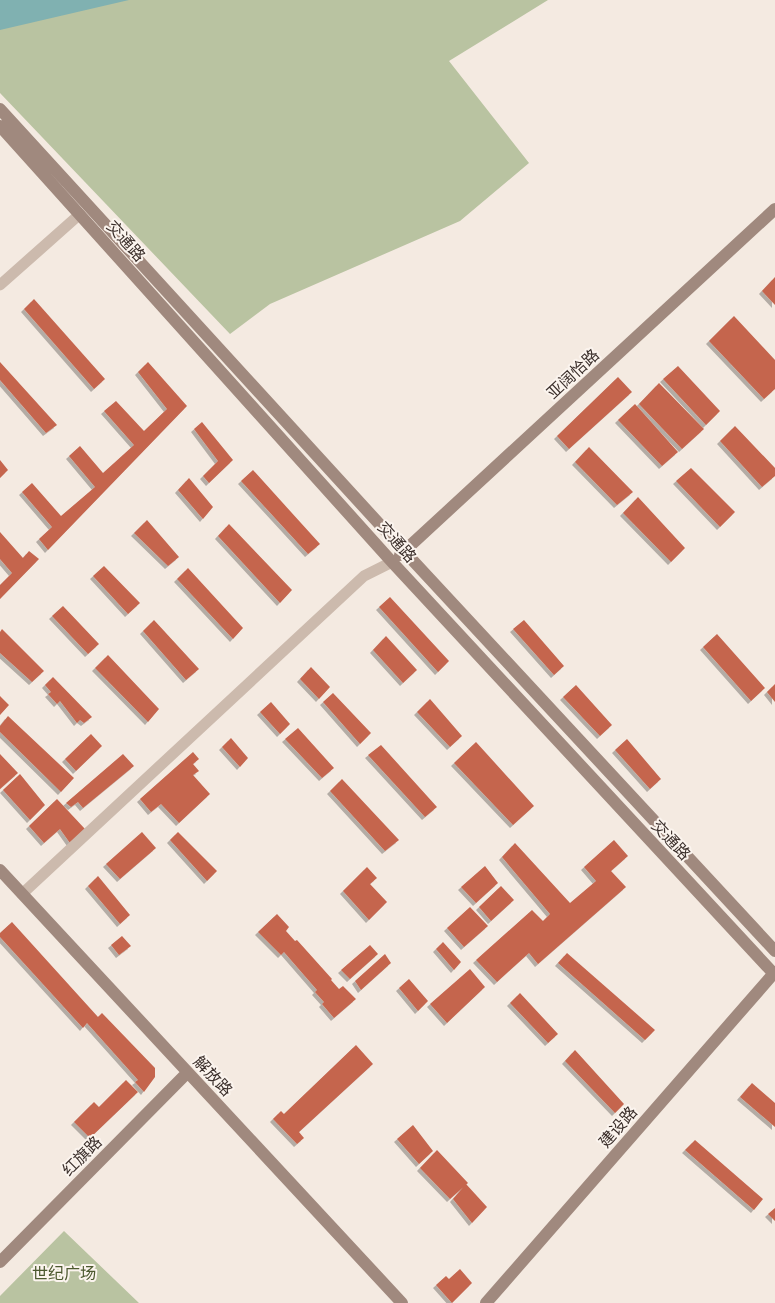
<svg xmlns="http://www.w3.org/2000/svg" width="775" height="1303" font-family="Cabin,'Noto Sans SC',sans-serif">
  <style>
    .green { fill: #b9c3a1 }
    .water { fill: #80b1b1 }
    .building { fill: #c5654e; filter: url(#shadow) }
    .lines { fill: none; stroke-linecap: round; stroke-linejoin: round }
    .street { stroke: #ccbaad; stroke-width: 11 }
    .secondary { stroke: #a0897e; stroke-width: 12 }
    .labels { text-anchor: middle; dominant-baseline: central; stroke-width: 4; stroke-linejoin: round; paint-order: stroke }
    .street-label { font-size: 16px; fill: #3b2f2b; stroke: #fbf4ee }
    .park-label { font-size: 16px; fill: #4c592f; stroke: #fbf4ee }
  </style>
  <defs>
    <filter id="shadow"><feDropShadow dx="-3" dy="3" stdDeviation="0" flood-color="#0004"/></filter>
  </defs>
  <rect width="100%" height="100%" fill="#f4eae1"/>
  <!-- green -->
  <path class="green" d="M 0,0 L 548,0 L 449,61 L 529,163 L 460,221 L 270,304 L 230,334 L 0,93 Z
    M 64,1231 L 139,1303 L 0,1303 L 0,1296 Z"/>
  <!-- water -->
  <path class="water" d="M 0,0 L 129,0 L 0,30 Z"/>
  <!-- building -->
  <path class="building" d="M 775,277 L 775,305 L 762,291 Z
    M 34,299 L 105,379 L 94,389 L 24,309 Z
    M 734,316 L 775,360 L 775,389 L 764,399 L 709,341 Z
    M 0,362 L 57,425 L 46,433 L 0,380 Z
    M 148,362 L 187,406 L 48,550 L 39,539 L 52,527 L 22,492 L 32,483 L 61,516 L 95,487 L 69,456 L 80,446 L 103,473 L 134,445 L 104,411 L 116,401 L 144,431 L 167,409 L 138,372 Z
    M 678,366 L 720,411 L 706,425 L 663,379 Z
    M 618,377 L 632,392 L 569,449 L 557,436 Z
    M 659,383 L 704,429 L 682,449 L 639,404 Z
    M 635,404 L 678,452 L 662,466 L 618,420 Z
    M 202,422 L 233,460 L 209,483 L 203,476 L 218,461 L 194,429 Z
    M 735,426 L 775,468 L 775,476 L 762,487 L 720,441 Z
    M 589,447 L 633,492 L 617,505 L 575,462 Z
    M 0,460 L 8,470 L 0,478 Z
    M 691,468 L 735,512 L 720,527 L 676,481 Z
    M 253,470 L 320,544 L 308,554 L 241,481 Z
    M 189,478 L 213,507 L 203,519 L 178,490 Z
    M 638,497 L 685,548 L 671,562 L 623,513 Z
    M 147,520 L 179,557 L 168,566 L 134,533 Z
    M 229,524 L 292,590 L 280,603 L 218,536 Z
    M 0,532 L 23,558 L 29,551 L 39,559 L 0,599 L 0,585 L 12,573 L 0,559 Z
    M 104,566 L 140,603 L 128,614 L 93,576 Z
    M 188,568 L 243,628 L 233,639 L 177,579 Z
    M 390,597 L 449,661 L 438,672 L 379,607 Z
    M 63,606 L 99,644 L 88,654 L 52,616 Z
    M 154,620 L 199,669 L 186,680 L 143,631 Z
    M 524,620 L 564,666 L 554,675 L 513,629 Z
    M 2,629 L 44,671 L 32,682 L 0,653 L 0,632 Z
    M 717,634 L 765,688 L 751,701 L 703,647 Z
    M 386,636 L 417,670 L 403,683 L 373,650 Z
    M 108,655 L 159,709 L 148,722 L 95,668 Z
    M 311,667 L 330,687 L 319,699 L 300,679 Z
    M 53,677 L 92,717 L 84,723 L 80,720 L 77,723 L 60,701 L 57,704 L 48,694 L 51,692 L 45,685 Z
    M 775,684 L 775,702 L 767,692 Z
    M 576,685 L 612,725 L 600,736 L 563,697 Z
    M 333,693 L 371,733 L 360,744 L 323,702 Z
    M 0,696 L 9,705 L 0,715 Z
    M 430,699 L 462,736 L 450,747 L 417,712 Z
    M 271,702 L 290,724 L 280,734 L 260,712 Z
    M 8,716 L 74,778 L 61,792 L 0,732 L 0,726 Z
    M 298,728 L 334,768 L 322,778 L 285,739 Z
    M 91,734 L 102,746 L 76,771 L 65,759 Z
    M 231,738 L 248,758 L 240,767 L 222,747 Z
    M 627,739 L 661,779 L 650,789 L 615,750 Z
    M 476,742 L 534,806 L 513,825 L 454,763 Z
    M 381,745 L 437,807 L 425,817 L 368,755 Z
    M 193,752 L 199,759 L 193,764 L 199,771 L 193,775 L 210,794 L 179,823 L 161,804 L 151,812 L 140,799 Z
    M 0,754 L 18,773 L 0,789 Z
    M 123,754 L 134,766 L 83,808 L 78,802 L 71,807 L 66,803 Z
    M 20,774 L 45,805 L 30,820 L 3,790 Z
    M 342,779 L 399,840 L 385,851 L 330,791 Z
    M 57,799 L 85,829 L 70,843 L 60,829 L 44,843 L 29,826 Z
    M 142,832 L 156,848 L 120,879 L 106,864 Z
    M 178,832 L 217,871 L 207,881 L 170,840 Z
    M 614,840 L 628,856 L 611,871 L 626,887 L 538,964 L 529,953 L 497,982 L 476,960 L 532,910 L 543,921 L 550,914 L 502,857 L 515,843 L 570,903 L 596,881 L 584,867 Z
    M 485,866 L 498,883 L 476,903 L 461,887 Z
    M 367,867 L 377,878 L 370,884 L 387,902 L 369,920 L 343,891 Z
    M 98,876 L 130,915 L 120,924 L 88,886 Z
    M 501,886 L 514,900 L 491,921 L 479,907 Z
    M 470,907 L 488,926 L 464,947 L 447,928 Z
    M 277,914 L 289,927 L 286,931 L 295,941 L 297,940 L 332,979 L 331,980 L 339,989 L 343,986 L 356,999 L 334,1018 L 322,1004 L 324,1002 L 315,992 L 317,990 L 284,952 L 281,955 L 258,932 Z
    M 12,922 L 98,1017 L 102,1013 L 155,1068 L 155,1077 L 144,1092 L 135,1082 L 138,1080 L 87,1023 L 83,1028 L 0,937 L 0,933 Z
    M 122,936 L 131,946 L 119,955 L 111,945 Z
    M 443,942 L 461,962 L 454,970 L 436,949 Z
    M 370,945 L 378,954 L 350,979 L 341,970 Z
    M 567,953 L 655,1030 L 645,1040 L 558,963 Z
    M 385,954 L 391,963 L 361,990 L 355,981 Z
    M 470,969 L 485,987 L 447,1023 L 430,1004 Z
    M 409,979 L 428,1001 L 418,1011 L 399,988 Z
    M 520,993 L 558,1034 L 548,1043 L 510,1003 Z
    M 356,1045 L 373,1064 L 299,1132 L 304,1138 L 297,1144 L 273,1119 L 281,1111 L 284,1114 Z
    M 575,1050 L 624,1104 L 615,1113 L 565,1061 Z
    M 126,1080 L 138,1092 L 90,1138 L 74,1122 L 94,1102 L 99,1107 Z
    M 752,1083 L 775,1103 L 775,1127 L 740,1097 Z
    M 413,1125 L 433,1151 L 419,1164 L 397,1139 Z
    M 695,1140 L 763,1199 L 754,1210 L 685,1150 Z
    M 437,1150 L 468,1183 L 450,1199 L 420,1168 Z
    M 466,1184 L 487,1207 L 472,1223 L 453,1199 Z
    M 775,1208 L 775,1221 L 768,1214 Z
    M 460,1269 L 472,1283 L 452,1303 L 436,1285 L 446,1276 L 449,1279 Z"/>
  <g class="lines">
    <!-- street -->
    <path class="street" d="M 0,285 L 80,214
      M 22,894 L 364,576 L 392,562"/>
    <!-- secondary -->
    <path class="secondary" d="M 0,109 L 404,551 L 775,951
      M 0,126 L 392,562 L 775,975
      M 400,555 L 775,209
      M 0,870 L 402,1303
      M 0,1262 L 187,1073
      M 486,1303 L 775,972"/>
  </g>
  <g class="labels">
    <!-- street labels -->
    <g class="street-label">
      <text transform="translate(126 241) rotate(48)">交通路</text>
      <text transform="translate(573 374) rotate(-43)">亚阔恰路</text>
      <text transform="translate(397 542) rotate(48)">交通路</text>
      <text transform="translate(671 840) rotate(47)">交通路</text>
      <text transform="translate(213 1076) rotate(47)">解放路</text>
      <text transform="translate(618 1127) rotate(-49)">建设路</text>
      <text transform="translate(82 1156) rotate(-45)">红旗路</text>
    </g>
    <!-- park labels -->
    <g class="park-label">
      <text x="64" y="1273">世纪广场</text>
    </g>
  </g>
</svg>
